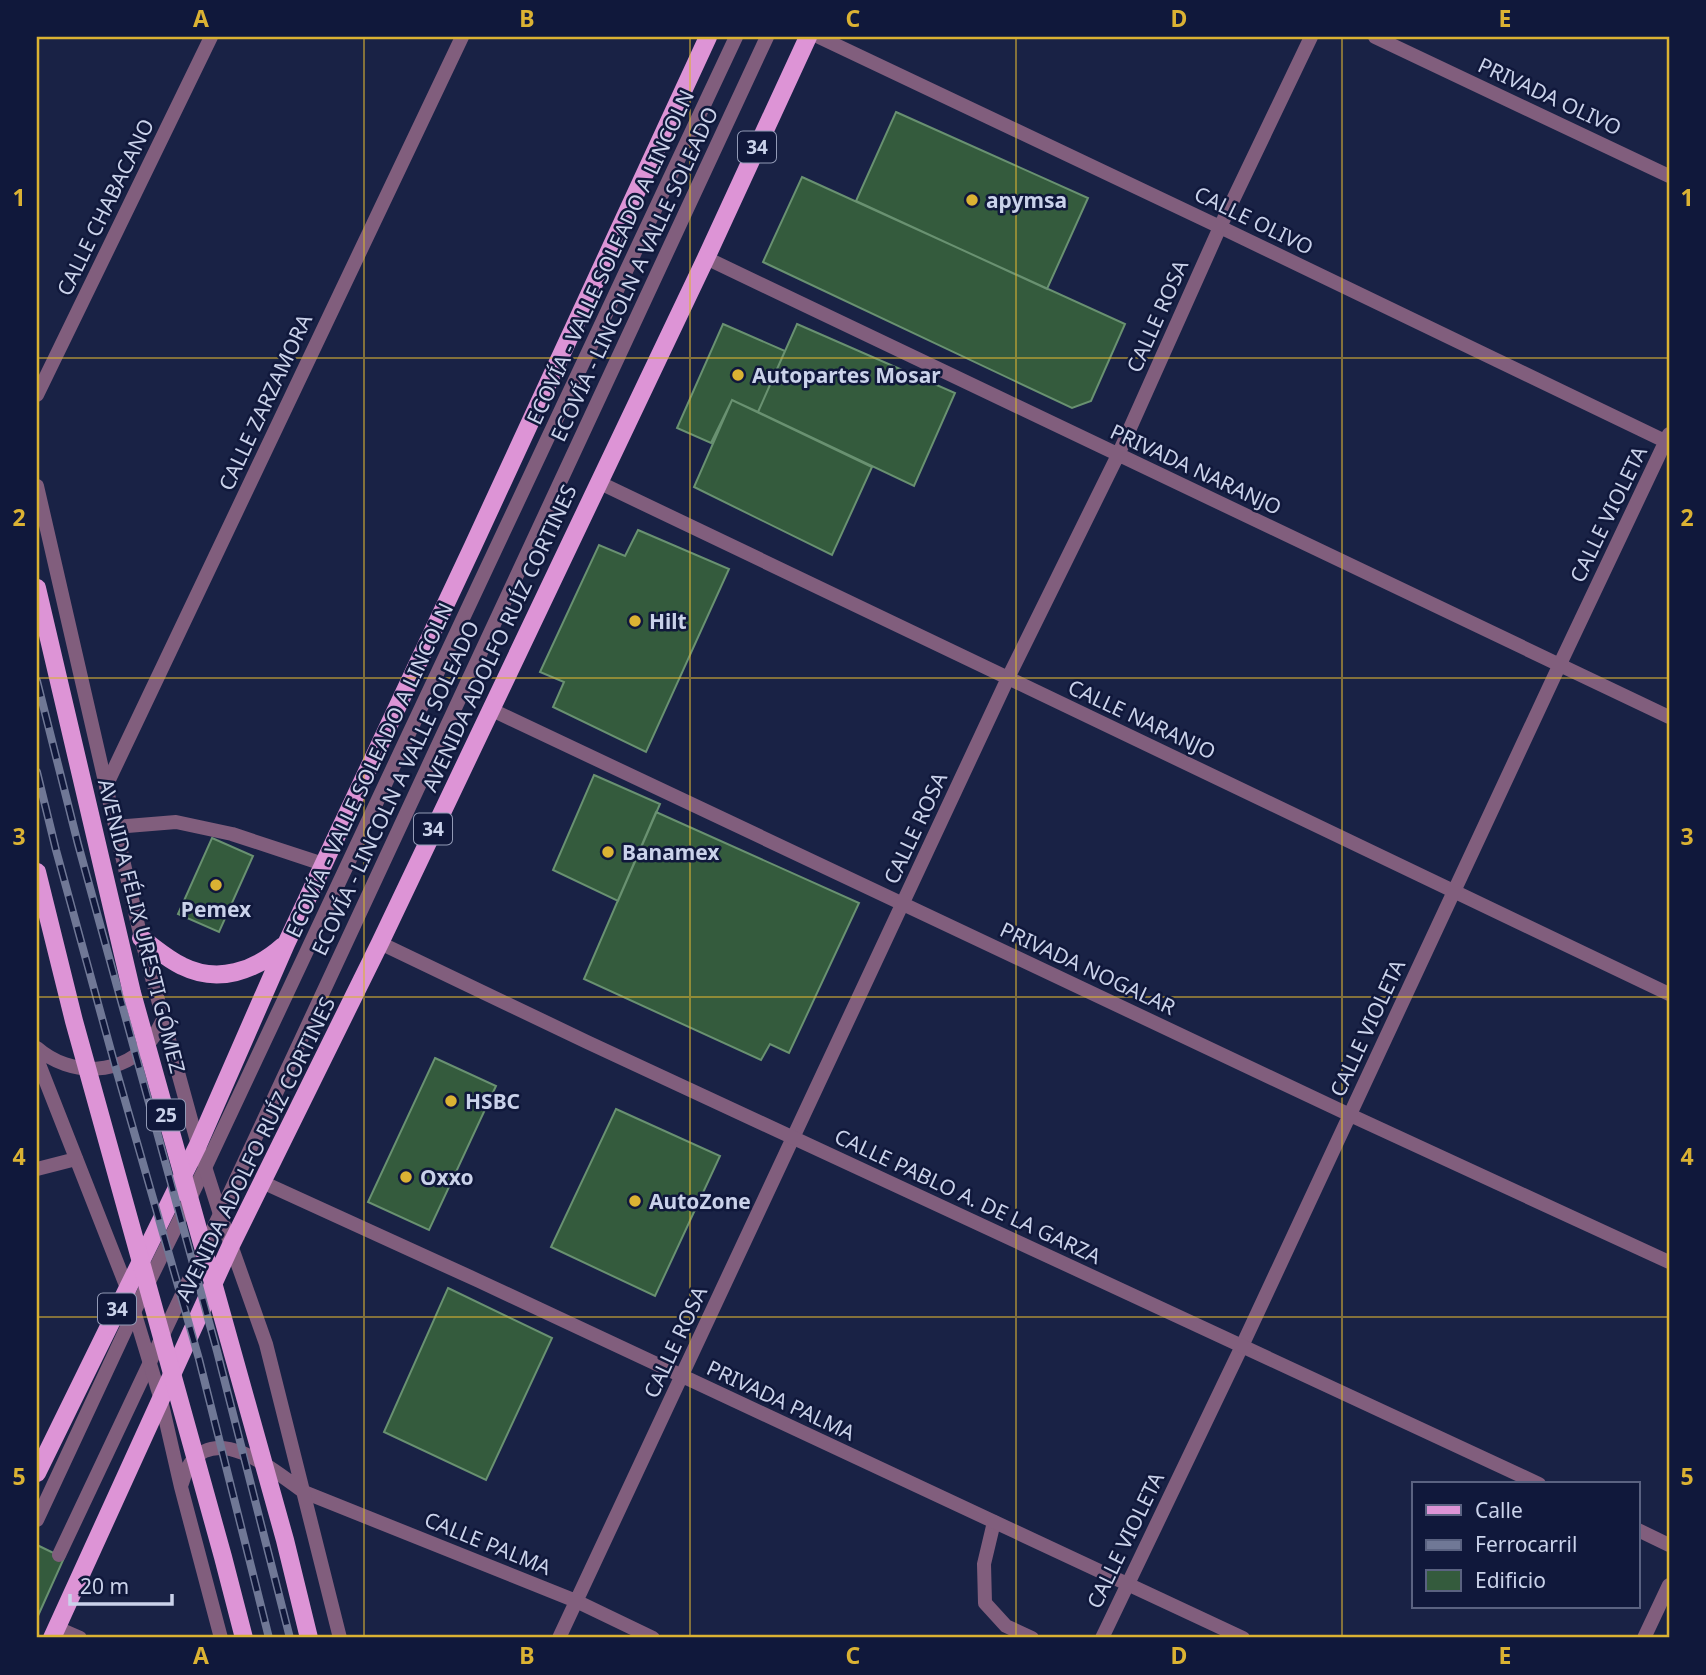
<svg xmlns="http://www.w3.org/2000/svg" width="1706" height="1675" font-family="'Noto Sans',sans-serif">
  <style>
    .building { fill: #345b3d; stroke: #699171; stroke-width: 2 }
    .lines { fill: none; stroke-linecap: round; stroke-linejoin: round }
    .service { stroke: #815e7d; stroke-width: 14 }
    .minor { stroke: #815e7d; stroke-width: 14 }
    .tertiary { stroke: #815e7d; stroke-width: 14 }
    .primary { stroke: #dd94d6; stroke-width: 18 }
    .rail-casing { stroke: #707896; stroke-width: 8 }
    .rail { stroke: #10183b; stroke-width: 5; stroke-dasharray: 16; stroke-linecap: butt }
    .primary-bridge { stroke: #dd94d6; stroke-width: 18 }
    .grid { fill: none; stroke: #dbb233; stroke-width: 2; stroke-opacity: 0.55 }
    .poi-dot { fill: #dbb233; stroke: #10183b; stroke-width: 2.5 }
    .labels { text-anchor: middle; dominant-baseline: central; stroke-width: 5; stroke-linejoin: round; paint-order: stroke }
    .shield { fill: #10183b; stroke: #929ab6; stroke-width: 2 }
    .shield-label { font-size: 19px; font-weight: bold; fill: #cad2ea }
    .street-label { font-size: 21px; fill: #cad2ea; stroke: #10183b }
    .poi-label { font-size: 21px; font-weight: bold; fill: #cad2ea; stroke: #10183b; text-anchor: start }
    .neatline { fill: none; stroke: #dbb233; stroke-width: 2.5 }
    .grid-label { font-size: 23px; text-anchor: middle; font-weight: bold; fill: #dbb233 }
  </style>
  <rect width="100%" height="100%" fill="#192245"/>
  <!-- building -->
  <path class="building" d="M 896,112 L 1088,198 L 1047,289 L 856,201 Z
    M 802,177 L 1125,324 L 1091,401 L 1072,408 L 763,262 Z
    M 723,324 L 785,351 L 758,412 L 732,400 L 711,443 L 677,428 Z
    M 797,324 L 955,393 L 914,486 L 758,412 Z
    M 732,400 L 872,467 L 832,555 L 694,487 Z
    M 638,530 L 729,569 L 646,752 L 553,707 L 564,682 L 540,672 L 599,545 L 625,556 Z
    M 594,775 L 660,804 L 618,901 L 553,870 Z
    M 656,812 L 859,903 L 789,1053 L 770,1044 L 761,1060 L 584,979 Z
    M 212,838 L 253,856 L 219,932 L 178,914 Z
    M 435,1058 L 496,1086 L 429,1230 L 368,1202 Z
    M 616,1109 L 720,1156 L 655,1296 L 551,1247 Z
    M 448,1288 L 552,1338 L 486,1480 L 384,1432 Z
    M 37,1545 L 64,1558 L 37,1618 Z"/>
  <g class="lines">
    <!-- service -->
    <path class="service" d="M 115,827 L 176,822 L 232,834 L 323,864
      M 37,1169 L 76,1159
      M 37,1520 L 135,1310 L 205,1168 L 736,37
      M 994,1522 L 984,1564 L 985,1603 L 1006,1626 L 1032,1638
      M 59,1555 L 220,1214 L 767,37"/>
    <!-- minor -->
    <path class="minor" d="M 819,37 L 1220,227 L 1669,443
      M 1375,37 L 1669,176
      M 706,258 L 1669,717
      M 37,395 L 211,37
      M 598,482 L 1669,994
      M 490,709 L 1350,1115 L 1669,1262
      M 106,786 L 462,37
      M 262,1182 L 479,1281 L 1243,1638
      M 304,1492 L 576,1601 L 653,1638
      M 57,1628 L 80,1638
      M 559,1638 L 1008,678 L 1118,455 L 1220,227 L 1311,37
      M 1102,1638 L 1242,1346 L 1560,664 L 1669,434
      M 1644,1638 L 1669,1585"/>
    <!-- tertiary -->
    <path class="tertiary" d="M 37,486 L 141,938 L 198,1145 L 220,1214 L 266,1344 L 340,1638
      M 380,943 L 587,1042 L 1539,1484
      M 37,1048 C 70,1077 124,1077 152,1039 C 156,1034 159,1027 163,1020
      M 37,1059 L 127,1288 L 161,1400 L 181,1487 L 221,1638
      M 181,1486 C 184,1478 186,1468 192,1461 C 222,1425 277,1473 304,1492
      M 1638,1530 L 1669,1545"/>
    <!-- primary -->
    <path class="primary" d="M 141,938 C 154,947 167,959 182,966 C 218,984 255,971 283,946
      M 37,1473 L 198,1145 L 286,944 L 473,546 L 708,37
      M 52,1638 L 231,1245 L 380,943 L 706,258 L 808,37"/>
    <!-- rail casing -->
    <g class="rail-casing">
      <path id="rail" d="M 37,681 L 78,844 L 217,1351 L 290,1638
        M 37,772 L 56,850 L 116,1069 L 199,1359 L 269,1638"/>
    </g>
    <!-- rail -->
    <use href="#rail" class="rail"/>
    <!-- primary-bridge -->
    <path class="primary-bridge" d="M 37,588 L 132,993 L 285,1540 L 309,1638
      M 37,872 L 74,1021 L 223,1557 L 244,1638"/>
  </g>
  <!-- grid -->
  <path class="grid" d="M 364,37 L 364,1638M 690,37 L 690,1638M 1016,37 L 1016,1638M 1342,37 L 1342,1638M 37,358 L 1669,358M 37,678 L 1669,678M 37,997 L 1669,997M 37,1317 L 1669,1317"/>
  <!-- markers -->
  <g class="poi-dot">
    <circle cx="972" cy="200" r="7"/>
    <circle cx="738" cy="375" r="7"/>
    <circle cx="635" cy="621" r="7"/>
    <circle cx="608" cy="852" r="7"/>
    <circle cx="216" cy="885" r="7"/>
    <circle cx="451" cy="1101" r="7"/>
    <circle cx="406" cy="1177" r="7"/>
    <circle cx="635" cy="1201" r="7"/>
  </g>
  <g class="labels">
    <!-- shield labels -->
    <g class="shield">
      <rect x="738" y="131.5" width="38" height="31" rx="5"/>
      <rect x="414" y="813.5" width="38" height="31" rx="5"/>
      <rect x="147" y="1099.5" width="38" height="31" rx="5"/>
      <rect x="98" y="1293.5" width="38" height="31" rx="5"/>
    </g>
    <g class="shield-label">
      <text x="757" y="147">34</text>
      <text x="433" y="829">34</text>
      <text x="166" y="1115">25</text>
      <text x="117" y="1309">34</text>
    </g>
    <!-- street labels -->
    <g class="street-label">
      <text transform="translate(1550 96) rotate(25)">PRIVADA OLIVO</text>
      <text transform="translate(105 207) rotate(-64)">CALLE CHABACANO</text>
      <text transform="translate(1254 220) rotate(26)">CALLE OLIVO</text>
      <text transform="translate(610 257) rotate(-65)">ECOVÍA - VALLE SOLEADO A LINCOLN</text>
      <text transform="translate(634 274) rotate(-65)">ECOVÍA - LINCOLN A VALLE SOLEADO</text>
      <text transform="translate(1157 316) rotate(-66)">CALLE ROSA</text>
      <text transform="translate(265 402) rotate(-65)">CALLE ZARZAMORA</text>
      <text transform="translate(1196 469) rotate(25)">PRIVADA NARANJO</text>
      <text transform="translate(1608 514) rotate(-64)">CALLE VIOLETA</text>
      <text transform="translate(499 638) rotate(-65)">AVENIDA ADOLFO RUÍZ CORTINES</text>
      <text transform="translate(1142 719) rotate(25)">CALLE NARANJO</text>
      <text transform="translate(369 770) rotate(-65)">ECOVÍA - VALLE SOLEADO A LINCOLN</text>
      <text transform="translate(395 788) rotate(-65)">ECOVÍA - LINCOLN A VALLE SOLEADO</text>
      <text transform="translate(915 828) rotate(-65)">CALLE ROSA</text>
      <text transform="translate(142 926) rotate(76)">AVENIDA FÉLIX URESTI GÓMEZ</text>
      <text transform="translate(1088 968) rotate(25)">PRIVADA NOGALAR</text>
      <text transform="translate(1367 1028) rotate(-65)">CALLE VIOLETA</text>
      <text transform="translate(255 1149) rotate(-64)">AVENIDA ADOLFO RUÍZ CORTINES</text>
      <text transform="translate(968 1196) rotate(25)">CALLE PABLO A. DE LA GARZA</text>
      <text transform="translate(675 1342) rotate(-65)">CALLE ROSA</text>
      <text transform="translate(781 1400) rotate(25)">PRIVADA PALMA</text>
      <text transform="translate(1125 1540) rotate(-64)">CALLE VIOLETA</text>
      <text transform="translate(488 1543) rotate(22)">CALLE PALMA</text>
    </g>
    <!-- poi labels -->
    <g class="poi-label">
      <text x="986" y="200">apymsa</text>
      <text x="752" y="375">Autopartes Mosar</text>
      <text x="649" y="621">Hilt</text>
      <text x="622" y="852">Banamex</text>
      <text x="216" y="909" text-anchor="middle">Pemex</text>
      <text x="465" y="1101">HSBC</text>
      <text x="420" y="1177">Oxxo</text>
      <text x="649" y="1201">AutoZone</text>
    </g>
  </g>
  <!-- border -->
  <rect width="1706" height="1675" fill="none" stroke="#10183b" stroke-width="77"/>
  <!-- legend -->
  <rect x="1412" y="1482" width="228" height="126" fill="#10183b" stroke="#5a6281" stroke-width="2"/>
  <rect x="1426" y="1505" width="35" height="10" fill="#dd94d6" stroke="#5a6281" stroke-width="2"/>
  <text x="1475" y="1518" font-size="21" fill="#cad2ea">Calle</text>
  <rect x="1426" y="1540" width="35" height="10" fill="#707896" stroke="#5a6281" stroke-width="2"/>
  <text x="1475" y="1552" font-size="21" fill="#cad2ea">Ferrocarril</text>
  <rect x="1426" y="1570" width="35" height="21" fill="#345b3d" stroke="#5a6281" stroke-width="2"/>
  <text x="1475" y="1588" font-size="21" fill="#cad2ea">Edificio</text>
  <!-- scale -->
  <path d="M70 1594v10h102v-10" fill="none" stroke="#cad2ea" stroke-width="3.5"/>
  <text x="80" y="1594" font-size="21" fill="#cad2ea" stroke="#10183b" stroke-width="5" paint-order="stroke">20 m</text>
  <rect x="38" y="38" width="1630" height="1598" class="neatline"/>
  <g class="grid-label">
    <text x="201" y="27">A</text>
    <text x="527" y="27">B</text>
    <text x="853" y="27">C</text>
    <text x="1179" y="27">D</text>
    <text x="1505" y="27">E</text>
    <text x="19" y="206">1</text>
    <text x="1687" y="206">1</text>
    <text x="19" y="526">2</text>
    <text x="1687" y="526">2</text>
    <text x="19" y="845">3</text>
    <text x="1687" y="845">3</text>
    <text x="19" y="1165">4</text>
    <text x="1687" y="1165">4</text>
    <text x="19" y="1485">5</text>
    <text x="1687" y="1485">5</text>
    <text x="201" y="1664">A</text>
    <text x="527" y="1664">B</text>
    <text x="853" y="1664">C</text>
    <text x="1179" y="1664">D</text>
    <text x="1505" y="1664">E</text>
  </g>
</svg>
